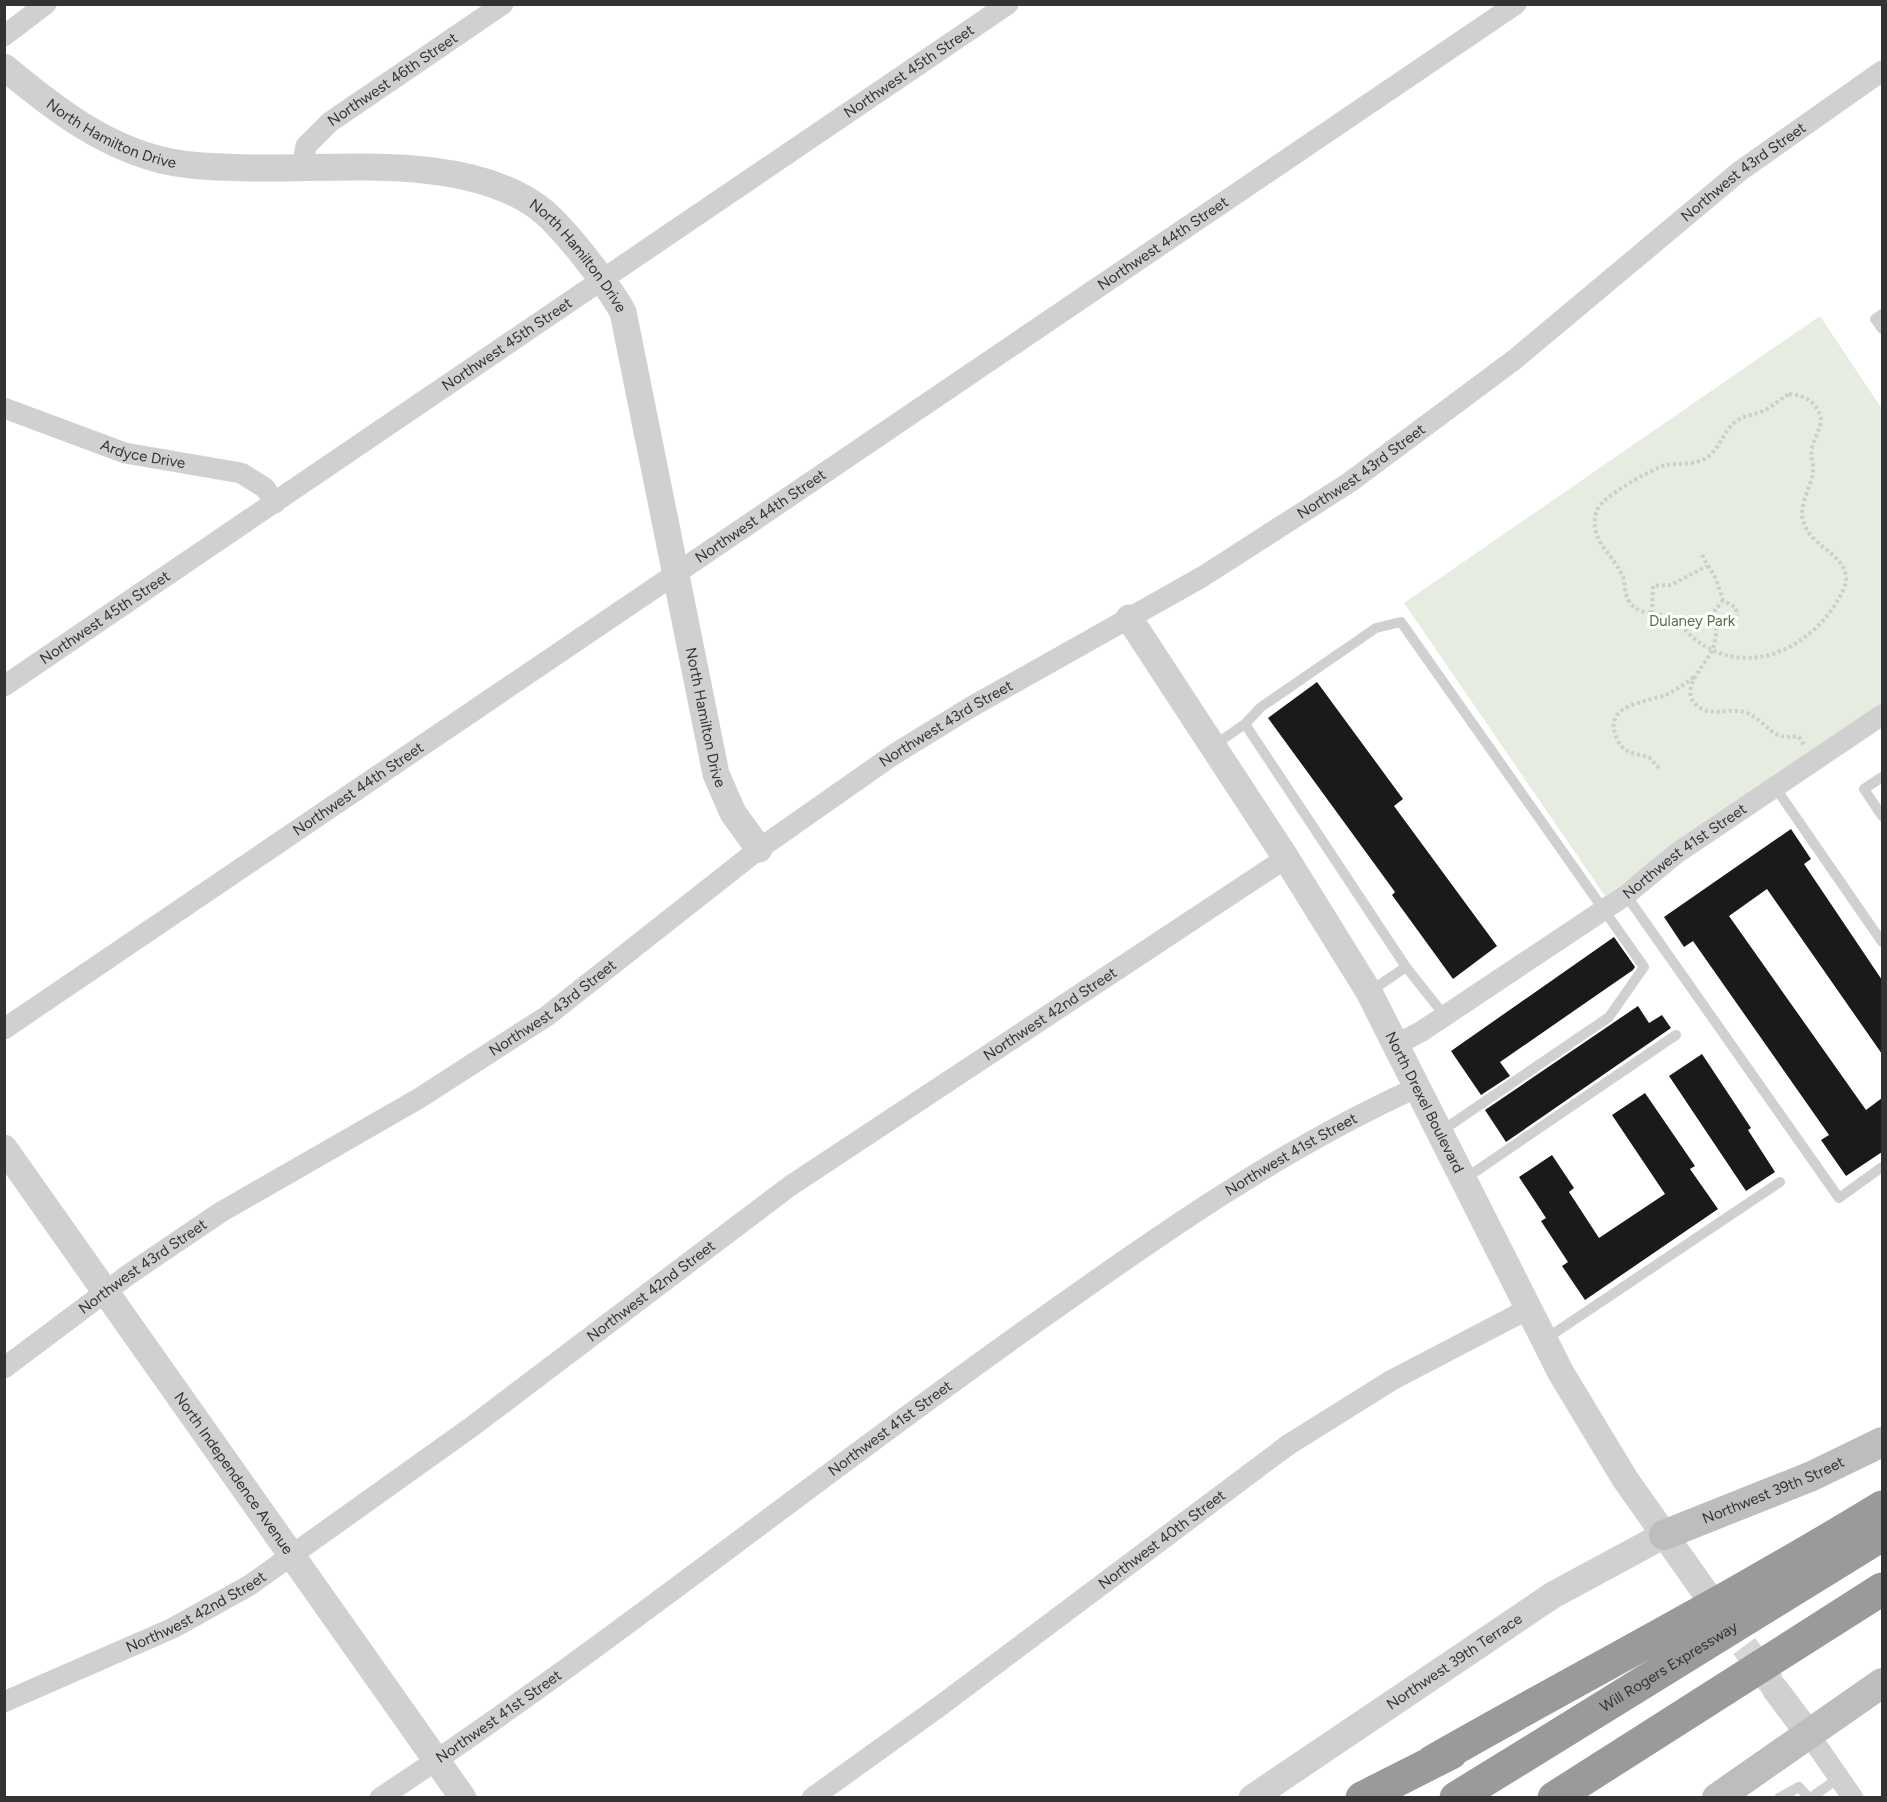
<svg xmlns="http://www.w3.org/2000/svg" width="1887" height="1802" font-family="Figtree,sans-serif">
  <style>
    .green { fill: #e6ecdf }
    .building { fill: #1a1a1a }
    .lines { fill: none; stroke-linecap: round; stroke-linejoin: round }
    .tertiary-tunnel { stroke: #d6d6d6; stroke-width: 27; stroke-dasharray: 27 14; stroke-linecap: butt }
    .path { stroke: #cdcdcd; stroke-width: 4; stroke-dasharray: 3 3; stroke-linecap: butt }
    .service { stroke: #d0d0d0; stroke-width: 10 }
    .minor { stroke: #d0d0d0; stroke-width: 21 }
    .tertiary { stroke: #d0d0d0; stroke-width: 27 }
    .secondary { stroke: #bdbdbd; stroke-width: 30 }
    .motorway { stroke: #9a9a9a; stroke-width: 33 }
    .labels { text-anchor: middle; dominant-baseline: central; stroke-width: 6; stroke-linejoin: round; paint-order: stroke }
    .street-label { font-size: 15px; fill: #333; stroke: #fff }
    .park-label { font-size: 15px; fill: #56703f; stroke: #fff }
  </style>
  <rect width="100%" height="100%" fill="#fff"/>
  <!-- green -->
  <path class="green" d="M 1820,316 L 1882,409 L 1882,705 L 1605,896 L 1404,603 Z"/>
  <!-- building -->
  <path class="building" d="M 1317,682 L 1403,799 L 1394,806 L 1497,946 L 1453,979 L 1392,895 L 1395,892 L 1268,718 Z
    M 1791,829 L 1811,859 L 1804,864 L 1882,980 L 1882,1054 L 1767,889 L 1729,916 L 1866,1110 L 1882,1098 L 1882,1152 L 1846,1176 L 1821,1140 L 1829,1135 L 1693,941 L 1684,947 L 1664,917 Z
    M 1614,937 L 1635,967 L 1633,970 L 1500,1062 L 1510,1076 L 1481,1095 L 1451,1051 Z
    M 1638,1006 L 1649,1023 L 1662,1015 L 1671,1028 L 1506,1142 L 1485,1110 Z
    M 1702,1054 L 1751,1128 L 1748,1130 L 1775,1172 L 1746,1191 L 1669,1076 Z
    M 1645,1093 L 1695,1166 L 1690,1169 L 1718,1209 L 1585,1300 L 1562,1266 L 1568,1262 L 1541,1221 L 1546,1218 L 1519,1177 L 1552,1155 L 1574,1188 L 1569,1192 L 1599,1238 L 1665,1194 L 1612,1115 Z"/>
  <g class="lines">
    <!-- tertiary-tunnel -->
    <path class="tertiary-tunnel" d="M 1720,1613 L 1772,1684"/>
    <!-- path -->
    <path class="path" d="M 1789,394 C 1806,395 1816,402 1821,418 C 1821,429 1814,438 1812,448 C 1810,456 1814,463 1813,471 C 1811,491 1795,507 1806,528 C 1817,551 1859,560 1842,593 C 1818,640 1762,675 1710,649 C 1695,642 1685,628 1671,619 C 1658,610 1641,617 1630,603 C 1624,595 1626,586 1623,577 C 1613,553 1585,538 1598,508 C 1604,496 1653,468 1666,465 C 1678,463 1691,465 1702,460 C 1720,452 1721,434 1734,423 C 1742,415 1752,416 1763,411 C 1772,407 1780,399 1789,394 Z
      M 1702,555 L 1716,579 L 1723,600 L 1736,608 L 1737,616
      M 1723,600 L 1715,610 C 1716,623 1718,638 1712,650 C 1704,668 1674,693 1702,709 C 1716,716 1733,707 1747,713 C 1770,723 1769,741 1798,736 L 1804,745
      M 1652,613 L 1653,586 L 1671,585 L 1707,566
      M 1659,768 L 1649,757 C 1634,753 1622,754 1616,736 C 1603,704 1648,702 1666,695 C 1676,690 1685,684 1694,677"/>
    <!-- service -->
    <path class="service" d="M 1882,314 L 1875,319 L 1882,329
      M 1245,724 L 1406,967 L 1445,1016
      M 1213,746 L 1245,724 L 1261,707 L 1376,628 L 1401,622 L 1644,967 L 1609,1017 L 1440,1132
      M 1882,777 L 1864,789 L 1882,816
      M 1775,787 L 1882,942
      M 1626,895 L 1839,1198 L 1882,1167
      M 1369,992 L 1406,967
      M 1463,1180 L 1676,1035
      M 1544,1340 L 1780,1182
      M 1779,1798 L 1799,1787 L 1809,1798
      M 1810,1798 L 1839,1778"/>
    <!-- minor -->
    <g class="minor">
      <path d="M 4,36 L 46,4"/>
      <path id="s1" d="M 302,168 L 306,146 L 330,122 L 503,4"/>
      <path id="s2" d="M 4,408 L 125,453 L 241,473 L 265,488 L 275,503"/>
      <path id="s3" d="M 4,686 L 1008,4"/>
      <path id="s4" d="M 4,1029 L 1516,4"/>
      <path id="s5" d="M 1396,1045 L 1422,1031 L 1626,895 L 1677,853 L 1882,715"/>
      <path id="s6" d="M 4,1368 L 128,1275 L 221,1212 L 418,1099 L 547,1016 L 759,849 L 893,755 L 971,707 L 1202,577 L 1350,482 L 1514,360 L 1740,171 L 1882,71"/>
      <path id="s7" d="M 4,1702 L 173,1628 L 250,1585 L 470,1428 L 790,1186 L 1286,858"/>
      <path d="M 1808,1733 L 1853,1798"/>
      <path id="s8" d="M 380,1798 C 607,1648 819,1475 1041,1319 C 1162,1233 1283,1148 1418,1087"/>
      <path id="s9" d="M 812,1798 L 940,1706 L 1288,1445 L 1392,1380 L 1528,1309"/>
    </g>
    <!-- tertiary -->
    <g class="tertiary">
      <path id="s10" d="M 4,67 C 50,105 97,142 154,158 C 188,168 224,167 258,168 C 345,169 474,154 544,212 C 559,225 572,241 584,256 C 598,274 612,292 623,312 L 716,774 L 733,813 L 759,849"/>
      <path id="s11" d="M 1129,618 L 1286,858 L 1369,992 L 1561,1373 L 1625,1479 L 1707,1595"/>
      <path id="s12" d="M 4,1148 L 463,1798"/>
      <path d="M 1775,1689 L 1808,1733"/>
      <path id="s13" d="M 1252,1798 L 1553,1595 L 1664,1535"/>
    </g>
    <!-- secondary -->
    <g class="secondary">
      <path id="s14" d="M 1664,1535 L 1812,1476 L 1882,1442"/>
      <path d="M 1717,1798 L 1882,1683"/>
    </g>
    <!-- motorway -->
    <g class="motorway">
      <path d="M 1433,1761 C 1582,1676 1735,1597 1882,1507"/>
      <path d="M 1362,1798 L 1451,1753"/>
      <path id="s15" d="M 1456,1798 L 1882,1535"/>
      <path d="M 1554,1798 L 1882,1589"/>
    </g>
  </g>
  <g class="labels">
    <!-- street labels -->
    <g class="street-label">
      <text stroke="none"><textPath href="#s3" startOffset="1094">Northwest 45th Street</textPath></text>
      <text stroke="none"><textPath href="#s1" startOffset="132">Northwest 46th Street</textPath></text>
      <text stroke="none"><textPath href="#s10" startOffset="128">North Hamilton Drive</textPath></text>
      <text stroke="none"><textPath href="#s6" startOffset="2115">Northwest 43rd Street</textPath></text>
      <text stroke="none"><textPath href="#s4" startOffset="1400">Northwest 44th Street</textPath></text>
      <text stroke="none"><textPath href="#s10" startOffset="632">North Hamilton Drive</textPath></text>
      <text stroke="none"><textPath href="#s3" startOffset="608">Northwest 45th Street</textPath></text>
      <text stroke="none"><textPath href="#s2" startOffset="147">Ardyce Drive</textPath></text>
      <text stroke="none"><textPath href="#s6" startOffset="1629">Northwest 43rd Street</textPath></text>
      <text stroke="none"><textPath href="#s4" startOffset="914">Northwest 44th Street</textPath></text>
      <text stroke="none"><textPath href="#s3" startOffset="122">Northwest 45th Street</textPath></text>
      <text stroke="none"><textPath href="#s10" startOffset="1118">North Hamilton Drive</textPath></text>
      <text stroke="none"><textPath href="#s6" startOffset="1143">Northwest 43rd Street</textPath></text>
      <text stroke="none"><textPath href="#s4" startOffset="428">Northwest 44th Street</textPath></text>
      <text stroke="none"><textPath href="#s5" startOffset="348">Northwest 41st Street</textPath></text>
      <text stroke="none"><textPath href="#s6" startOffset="657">Northwest 43rd Street</textPath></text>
      <text stroke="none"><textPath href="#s7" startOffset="1256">Northwest 42nd Street</textPath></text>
      <text stroke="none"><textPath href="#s11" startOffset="568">North Drexel Boulevard</textPath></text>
      <text stroke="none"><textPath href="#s8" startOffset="1116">Northwest 41st Street</textPath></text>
      <text stroke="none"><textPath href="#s6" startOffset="172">Northwest 43rd Street</textPath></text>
      <text stroke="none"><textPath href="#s7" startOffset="770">Northwest 42nd Street</textPath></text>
      <text stroke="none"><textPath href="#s8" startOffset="630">Northwest 41st Street</textPath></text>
      <text stroke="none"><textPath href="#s12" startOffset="398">North Independence Avenue</textPath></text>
      <text stroke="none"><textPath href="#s14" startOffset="118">Northwest 39th Street</textPath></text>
      <text stroke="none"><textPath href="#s9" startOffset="435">Northwest 40th Street</textPath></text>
      <text stroke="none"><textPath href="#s7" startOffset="212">Northwest 42nd Street</textPath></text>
      <text stroke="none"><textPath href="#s13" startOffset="244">Northwest 39th Terrace</textPath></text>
      <text stroke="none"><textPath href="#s15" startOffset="250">Will Rogers Expressway</textPath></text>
      <text stroke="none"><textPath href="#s8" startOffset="144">Northwest 41st Street</textPath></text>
    </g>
    <!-- park labels -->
    <g class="park-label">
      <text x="1692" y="621">Dulaney Park</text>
    </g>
  </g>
  <!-- border -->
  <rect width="1887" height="1802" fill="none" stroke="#333333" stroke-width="12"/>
</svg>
